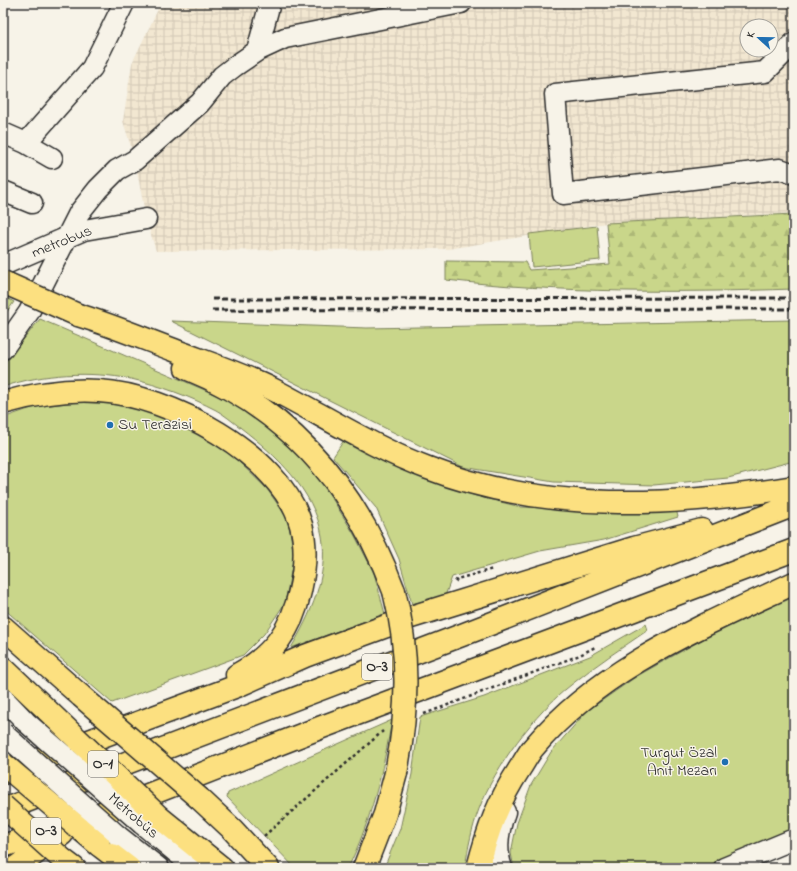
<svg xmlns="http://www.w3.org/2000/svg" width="797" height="871" font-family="'Indie Flower',sans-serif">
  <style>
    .industrial { fill: url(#industrial-grid); fill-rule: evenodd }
    .grass { fill: #c9d68a; stroke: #7a805a }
    .forest { fill: url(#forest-firs); stroke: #7a805a }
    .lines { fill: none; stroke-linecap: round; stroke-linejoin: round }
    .minor-casing { stroke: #2b2b2b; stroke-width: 23 }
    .highway-casing { stroke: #2b2b2b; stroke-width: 25 }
    .path { stroke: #2b2b2b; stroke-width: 2.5; stroke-dasharray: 3 3; stroke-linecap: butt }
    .minor { stroke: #f7f3e8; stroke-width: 20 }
    .highway { stroke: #fce080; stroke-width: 22 }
    .rail { stroke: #2b2b2b; stroke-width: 3; stroke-dasharray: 6 3; stroke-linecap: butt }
    .minor-bridge-casing { stroke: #2b2b2b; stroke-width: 23; stroke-linecap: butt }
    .highway-bridge-casing { stroke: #2b2b2b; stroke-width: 25; stroke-linecap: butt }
    .minor-bridge { stroke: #f7f3e8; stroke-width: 20 }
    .highway-bridge { stroke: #fce080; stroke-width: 22 }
    .poi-dot { fill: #1f6fb2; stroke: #f7f3e8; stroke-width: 1.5 }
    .labels { text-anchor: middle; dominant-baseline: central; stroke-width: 3; stroke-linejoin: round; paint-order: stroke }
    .shield { fill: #f7f3e8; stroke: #686764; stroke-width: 1 }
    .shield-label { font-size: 15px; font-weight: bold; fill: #2b2b2b }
    .street-label { font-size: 16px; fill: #2b2b2b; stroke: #f7f3e8 }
    .poi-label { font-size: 16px; fill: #2b2b2b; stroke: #f7f3e8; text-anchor: start }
  </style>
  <defs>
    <pattern id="industrial-grid" width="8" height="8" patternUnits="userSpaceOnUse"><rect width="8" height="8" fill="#f2e7d1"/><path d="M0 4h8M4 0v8" fill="none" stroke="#d0c6b4"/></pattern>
    <pattern id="forest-firs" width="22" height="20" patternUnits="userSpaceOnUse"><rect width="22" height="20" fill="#c9d68a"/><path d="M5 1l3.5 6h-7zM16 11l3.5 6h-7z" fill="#adb877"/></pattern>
  </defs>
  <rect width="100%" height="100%" fill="#f7f3e8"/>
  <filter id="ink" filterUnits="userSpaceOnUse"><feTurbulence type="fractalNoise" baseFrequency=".025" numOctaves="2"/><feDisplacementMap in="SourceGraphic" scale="8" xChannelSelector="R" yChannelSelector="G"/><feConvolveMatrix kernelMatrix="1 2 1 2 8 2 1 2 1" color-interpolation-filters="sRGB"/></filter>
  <g filter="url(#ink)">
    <!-- industrial -->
    <path class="industrial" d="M 161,3 L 794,3 L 794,213 L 606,223 L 448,249 L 156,251 L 146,219 L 135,160 L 123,121 L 132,63 ZM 747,26 L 771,26 L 771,50 L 747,50 Z"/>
    <!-- grass -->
    <path class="grass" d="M 597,226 L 600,260 L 532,267 L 529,234 Z
      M 3,296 L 14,302 L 3,317 Z
      M 40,319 L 228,400 L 267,425 L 298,454 L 325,487 L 354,534 L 374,573 L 385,614 L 291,648 C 310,616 329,575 322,536 C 314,490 276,455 241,428 C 233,422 225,415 216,410 C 191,397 159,385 131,379 C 90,371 43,373 3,387 L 3,365 Z
      M 794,320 L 794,461 L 728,478 L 654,485 L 554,482 L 463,467 L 171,321 L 367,328 Z
      M 74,402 L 124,404 L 167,418 L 201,434 L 233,456 L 267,489 L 288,519 L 294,556 L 285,603 L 264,634 L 243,655 L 112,703 L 3,608 L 3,418 L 34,407 Z
      M 344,440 L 416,475 L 476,496 L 521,507 L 571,509 L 676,509 L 678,517 L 604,540 L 540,551 L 452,577 L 445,596 L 412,604 L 399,559 L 376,508 L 333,457 Z
      M 794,597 L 794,834 L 702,868 L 514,868 L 511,853 L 517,823 L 531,785 L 551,752 L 587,711 L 637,676 L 725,627 Z
      M 646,624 L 648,630 C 622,648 595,665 571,685 C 535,713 495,766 479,809 C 472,828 468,847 465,868 L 384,868 L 400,829 L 412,774 L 420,717 L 484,697 L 590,656 Z
      M 392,720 C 383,771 371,821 348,868 L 295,868 L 227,797 L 228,793 Z"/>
    <!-- forest -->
    <path class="forest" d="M 794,214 L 794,289 C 678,293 561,293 446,280 L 446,261 L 525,262 L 529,270 L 610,264 L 606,223 Z"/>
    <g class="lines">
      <!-- minor casing -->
      <g class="minor-casing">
        <path id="minor" d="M 794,43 L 765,72 L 555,94 L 563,194 L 780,169 L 794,174
          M 257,51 L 270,3
          M 3,133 L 26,143 L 52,158
          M 26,143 L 92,68 L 124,3
          M 3,191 L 32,203
          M 3,265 L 84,230 L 146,219
          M 3,349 L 29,312 L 79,213 L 98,189 L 117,170 L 135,160 L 200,103 L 222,76 L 235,66 L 257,51 L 285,38 L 461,3
          M 3,698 L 26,722
          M 142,824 L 195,868
          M 117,835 L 159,868
          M 502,868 C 495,849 498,831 505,812
          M 724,868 L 794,839"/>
      </g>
      <!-- highway casing -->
      <g class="highway-casing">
        <path id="highway" d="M 78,315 C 111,325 142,338 174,350 C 208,363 243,374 276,391 C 326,417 374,448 428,468 C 544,513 673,507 794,487
          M 186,368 C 290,410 356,488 394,591
          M 3,403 C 34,394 66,389 99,391 C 168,395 281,454 301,525 C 307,547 305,569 300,591 C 292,630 272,656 237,675
          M 3,627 L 81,696
          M 3,668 L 48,711
          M 3,773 L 237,686 L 305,656 L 411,617 L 634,548 L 702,530
          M 200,799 L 232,829 L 268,868
          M 3,810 L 462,635 L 794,505
          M 159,817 L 222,868
          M 99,845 L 129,868
          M 3,846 L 89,818 L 322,727 L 794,550
          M 62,859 L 74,868
          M 15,868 L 62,834
          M 364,868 L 385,814 L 396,773
          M 478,868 C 488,829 498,802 520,768 C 524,762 528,754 533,748 C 601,667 701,627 794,583"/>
      </g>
      <!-- path -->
      <path class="path" d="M 455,582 L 457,579 L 493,569
        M 424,714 L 580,655 L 595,647
        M 264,836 L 383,731"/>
      <!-- minor -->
      <use href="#minor" class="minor"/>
      <!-- highway -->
      <use href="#highway" class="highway"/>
      <!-- rail -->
      <path class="rail" d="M 212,299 L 794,298
        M 212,310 L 794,309"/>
      <!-- minor-bridge casing -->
      <g class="minor-bridge-casing">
        <path id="minor-bridge" d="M 26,722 L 142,824
          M 3,733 L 117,835"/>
      </g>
      <!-- highway-bridge casing -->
      <g class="highway-bridge-casing">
        <path id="highway-bridge" d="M 3,282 L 78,315
          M 394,591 C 410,653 408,711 396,773
          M 81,696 L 200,799
          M 48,711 L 159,817
          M 3,764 L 99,845
          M 3,806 L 62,859"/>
      </g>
      <!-- minor-bridge -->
      <use href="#minor-bridge" class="minor-bridge"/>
      <!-- highway-bridge -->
      <use href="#highway-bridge" class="highway-bridge"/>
    </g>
  </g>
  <!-- markers -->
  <g class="poi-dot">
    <circle cx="110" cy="425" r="4"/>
    <circle cx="725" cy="762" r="4"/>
  </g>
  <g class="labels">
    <!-- shield labels -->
    <g class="shield">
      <rect x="362" y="654" width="30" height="26" rx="3"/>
      <rect x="88" y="751" width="30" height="26" rx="3"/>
      <rect x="31" y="818" width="30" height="26" rx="3"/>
    </g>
    <g class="shield-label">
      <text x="377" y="667">O-3</text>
      <text x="103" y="764">O-1</text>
      <text x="46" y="831">O-3</text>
    </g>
    <!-- street labels -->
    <g class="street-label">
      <text transform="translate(62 242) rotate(-22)">metrobus</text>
      <text transform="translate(133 816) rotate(41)">Metrobüs</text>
    </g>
    <!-- poi labels -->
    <g class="poi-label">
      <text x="118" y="425">Su Terazisi</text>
      <text x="717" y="753" text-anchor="end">Turgut Özal<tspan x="717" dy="18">Anıt Mezarı</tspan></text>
    </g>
  </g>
  <!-- margin -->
  <rect width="797" height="871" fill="none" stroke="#f7f3e8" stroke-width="16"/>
  <rect x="8" y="8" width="781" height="855" fill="none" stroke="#2b2b2b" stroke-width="1.5" filter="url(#ink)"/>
  <!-- north arrow -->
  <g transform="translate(759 38) rotate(292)"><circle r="19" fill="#f7f3e8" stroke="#a5a39c"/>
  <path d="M0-3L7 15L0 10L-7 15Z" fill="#1f6fb2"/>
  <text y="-6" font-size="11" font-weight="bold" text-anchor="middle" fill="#2b2b2b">K</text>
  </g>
</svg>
